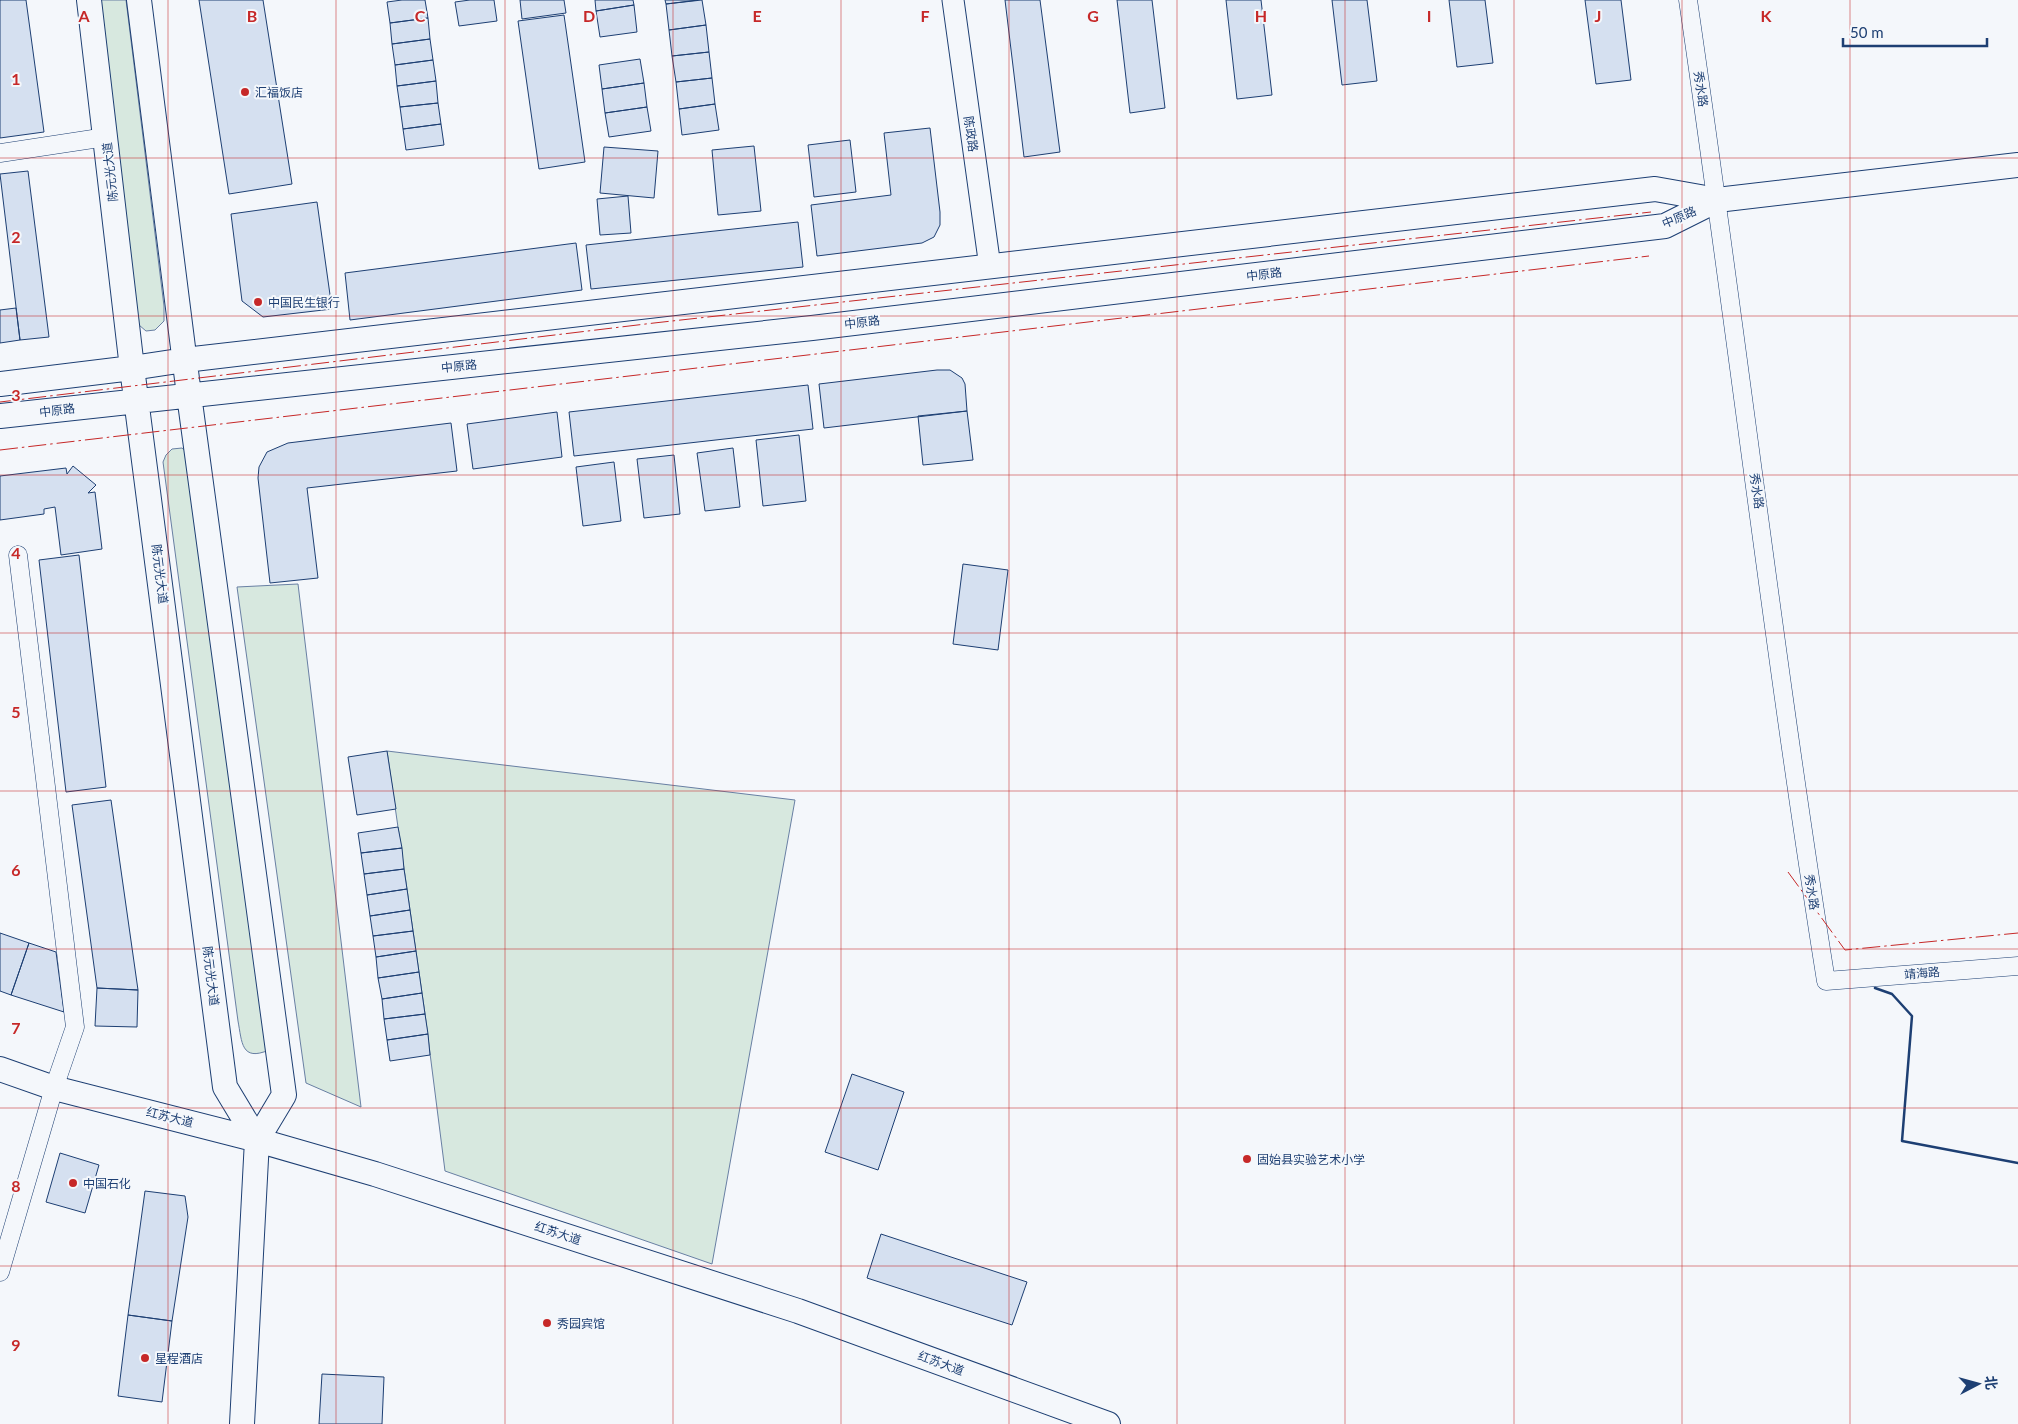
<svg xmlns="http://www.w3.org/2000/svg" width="2018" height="1424" font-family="Lato,'Noto Sans SC',sans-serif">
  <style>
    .green { fill: #d7e8df; stroke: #687fa3 }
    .building { fill: #d5e0f0; stroke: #1d3f73 }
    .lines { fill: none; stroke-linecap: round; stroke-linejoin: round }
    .minor-casing { stroke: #1d3f73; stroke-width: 19 }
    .tertiary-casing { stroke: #1d3f73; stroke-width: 23 }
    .secondary-casing { stroke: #1d3f73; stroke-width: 26 }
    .minor { stroke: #f4f7fb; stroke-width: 18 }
    .tertiary { stroke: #f4f7fb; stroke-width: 21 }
    .secondary { stroke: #f4f7fb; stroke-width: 24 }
    .wall { stroke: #1d3f73; stroke-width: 2.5 }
    .power { stroke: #c62828; stroke-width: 1; stroke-dasharray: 18 4 2.5 4; stroke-linecap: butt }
    .grid { fill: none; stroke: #c62828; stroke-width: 1; stroke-opacity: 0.55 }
    .poi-dot { fill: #c62828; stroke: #f4f7fb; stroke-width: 2 }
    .labels { text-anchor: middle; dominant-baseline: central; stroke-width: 4; stroke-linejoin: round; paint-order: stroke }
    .street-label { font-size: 12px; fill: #1d3f73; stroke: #f4f7fb }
    .poi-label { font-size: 12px; fill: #1d3f73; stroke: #f4f7fb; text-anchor: start }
    .grid-label { font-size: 16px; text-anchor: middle; font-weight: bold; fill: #c62828; stroke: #f4f7fb; stroke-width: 4; stroke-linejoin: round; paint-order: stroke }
  </style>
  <rect width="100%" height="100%" fill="#f4f7fb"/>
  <!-- green -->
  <path class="green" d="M 97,0 L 126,0 L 164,306 L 164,321 L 155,330 L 146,331 L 139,325 L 138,321 Z
    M 182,448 L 187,452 L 269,1050 C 241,1062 242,1042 238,1021 L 163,462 L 166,455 L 172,449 Z
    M 298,584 L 361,1107 L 306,1083 L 237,587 Z
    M 387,751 L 795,800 L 712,1264 L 445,1171 L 425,1014 Z"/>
  <!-- building -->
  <path class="building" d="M 0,0 L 26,0 L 44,132 L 0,138 Z
    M 199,0 L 263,0 L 292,184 L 229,194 Z
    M 402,0 L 425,0 L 428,18 L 390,23 L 387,2 Z
    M 470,0 L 494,0 L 497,21 L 459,26 L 455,2 Z
    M 520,0 L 564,0 L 566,13 L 522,19 Z
    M 595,0 L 633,0 L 634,5 L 596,11 Z
    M 665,0 L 698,0 L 666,4 Z
    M 702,0 L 706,25 L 669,30 L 666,4 Z
    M 1005,0 L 1040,0 L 1060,152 L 1024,157 Z
    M 1117,0 L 1152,0 L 1165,108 L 1130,113 Z
    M 1226,0 L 1261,0 L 1272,95 L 1237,99 Z
    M 1332,0 L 1367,0 L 1377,81 L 1342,85 Z
    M 1449,0 L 1485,0 L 1493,63 L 1457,67 Z
    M 1585,0 L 1621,0 L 1631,80 L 1596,84 Z
    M 634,5 L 637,32 L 600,37 L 596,11 Z
    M 564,15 L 585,162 L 539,169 L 518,21 Z
    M 428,18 L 430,39 L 392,44 L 390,23 Z
    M 706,25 L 709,52 L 672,56 L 669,30 Z
    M 430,39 L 433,60 L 395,65 L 392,44 Z
    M 709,52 L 712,78 L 676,82 L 672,56 Z
    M 640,59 L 644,83 L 602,89 L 599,65 Z
    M 433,60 L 436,81 L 397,86 L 395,65 Z
    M 712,78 L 715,104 L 679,109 L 676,82 Z
    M 436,81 L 438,103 L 400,107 L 397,86 Z
    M 644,83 L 647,107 L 605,113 L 602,89 Z
    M 438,103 L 441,124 L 403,129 L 400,107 Z
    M 715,104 L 719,130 L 682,135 L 679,109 Z
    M 647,107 L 651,131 L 609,137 L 605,113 Z
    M 441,124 L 444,145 L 406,150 L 403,129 Z
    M 930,128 L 940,212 L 940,225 L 934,237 L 922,243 L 817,256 L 811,205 L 891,195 L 884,133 Z
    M 850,140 L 856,192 L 814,197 L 808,145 Z
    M 754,146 L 761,211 L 718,215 L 712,150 Z
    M 604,147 L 658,151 L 654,198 L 600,193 Z
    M 28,171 L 49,337 L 20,340 L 0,174 Z
    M 628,196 L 631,233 L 600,235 L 597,199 Z
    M 317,202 L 332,309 L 263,317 L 242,301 L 231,214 Z
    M 798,222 L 803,267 L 591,289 L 586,245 Z
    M 576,243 L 582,290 L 350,320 L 345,273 Z
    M 16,308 L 20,340 L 0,343 L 0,310 Z
    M 937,370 L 950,370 L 962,378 L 965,384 L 967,411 L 824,428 L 819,384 Z
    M 808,385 L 813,429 L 574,456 L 569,412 Z
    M 967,411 L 973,460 L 923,465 L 918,416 Z
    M 557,412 L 562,457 L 473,469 L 467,424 Z
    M 451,423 L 457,471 L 307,488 L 318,578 L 270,583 L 258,478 L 259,467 L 267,452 L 288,443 Z
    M 799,435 L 806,501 L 763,506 L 756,440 Z
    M 733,448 L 740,507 L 705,511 L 697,453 Z
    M 674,455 L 680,514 L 644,518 L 637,459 Z
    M 614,462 L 621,521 L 583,526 L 576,467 Z
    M 73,466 L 96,485 L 88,493 L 95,492 L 102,549 L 61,555 L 55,507 L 44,509 L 44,514 L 0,520 L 0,476 L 66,468 L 67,474 Z
    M 79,555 L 106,787 L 66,792 L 39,560 Z
    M 963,564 L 1008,570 L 998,650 L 953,644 Z
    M 387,751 L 396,809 L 357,815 L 348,757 Z
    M 111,800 L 138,990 L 97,988 L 72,805 Z
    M 398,827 L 402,848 L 361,853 L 358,833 Z
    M 402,848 L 404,869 L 364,874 L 361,853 Z
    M 404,869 L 407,889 L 367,895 L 364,874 Z
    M 407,889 L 410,910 L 370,916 L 367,895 Z
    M 410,910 L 413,931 L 373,936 L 370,916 Z
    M 413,931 L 416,951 L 376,957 L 373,936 Z
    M 0,933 L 29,943 L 11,995 L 0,991 Z
    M 29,943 L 56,952 L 64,1012 L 11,995 Z
    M 416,951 L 419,972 L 378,978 L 376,957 Z
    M 419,972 L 422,993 L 382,999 L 378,978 Z
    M 97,988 L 138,990 L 137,1027 L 95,1026 Z
    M 422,993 L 425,1014 L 384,1019 L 382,999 Z
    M 425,1014 L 428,1034 L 387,1040 L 384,1019 Z
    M 428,1034 L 430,1055 L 390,1061 L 387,1040 Z
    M 852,1074 L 904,1092 L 878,1170 L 825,1152 Z
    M 60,1153 L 99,1165 L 85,1213 L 46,1202 Z
    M 145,1191 L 185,1196 L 188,1217 L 172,1321 L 128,1315 Z
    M 881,1234 L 1027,1282 L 1012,1325 L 867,1278 Z
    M 128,1315 L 172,1321 L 162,1402 L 118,1396 Z
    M 322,1374 L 384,1377 L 382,1424 L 319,1424 Z"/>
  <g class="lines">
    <!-- minor casing -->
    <g class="minor-casing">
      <path id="minor" d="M 1688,0 C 1736,327 1774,655 1826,981 L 2018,966
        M 0,153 L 106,137
        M 0,1272 L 54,1088 L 75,1027 L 18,555"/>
    </g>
    <!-- tertiary casing -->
    <g class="tertiary-casing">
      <path id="tertiary" d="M 953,0 L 990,267"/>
    </g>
    <!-- secondary casing -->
    <g class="secondary-casing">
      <path id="secondary" d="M 89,0 L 132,368 L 225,1087 L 257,1140
        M 139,0 L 189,395 L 284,1095 L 257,1140 L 242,1424
        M 0,384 L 132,368 L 185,360 L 1655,189 L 1717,200 L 2018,165
        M 0,416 L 812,328 L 1665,226 L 1717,200
        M 0,1069 L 54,1088 L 257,1140 L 375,1174 L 798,1311 L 1108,1424"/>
    </g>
    <!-- minor -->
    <use href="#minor" class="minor"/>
    <!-- tertiary -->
    <use href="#tertiary" class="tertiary"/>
    <!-- secondary -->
    <use href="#secondary" class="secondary"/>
    <!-- wall -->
    <path class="wall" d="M 1875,988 L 1892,994 L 1912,1016 L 1902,1141 L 2018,1163"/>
    <!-- power -->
    <path class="power" d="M 0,402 L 654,323 L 1651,212
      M 0,450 L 1649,256
      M 1788,872 L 1845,950 L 2018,933"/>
  </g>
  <!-- grid -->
  <path class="grid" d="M 168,0 L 168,1424M 336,0 L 336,1424M 505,0 L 505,1424M 673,0 L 673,1424M 841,0 L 841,1424M 1009,0 L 1009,1424M 1177,0 L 1177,1424M 1345,0 L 1345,1424M 1514,0 L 1514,1424M 1682,0 L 1682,1424M 1850,0 L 1850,1424M 0,158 L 2018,158M 0,316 L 2018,316M 0,475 L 2018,475M 0,633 L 2018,633M 0,791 L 2018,791M 0,949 L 2018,949M 0,1108 L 2018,1108M 0,1266 L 2018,1266"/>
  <!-- markers -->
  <g class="poi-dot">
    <circle cx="245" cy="92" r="5"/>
    <circle cx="258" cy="302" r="5"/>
    <circle cx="1247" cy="1159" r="5"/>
    <circle cx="73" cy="1183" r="5"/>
    <circle cx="547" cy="1323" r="5"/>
    <circle cx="145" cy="1358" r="5"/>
  </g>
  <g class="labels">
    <!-- street labels -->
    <g class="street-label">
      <text transform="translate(1701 89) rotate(82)">秀水路</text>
      <text transform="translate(971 134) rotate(82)">陈政路</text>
      <text transform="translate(110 172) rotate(-96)">陈元光大道</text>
      <text transform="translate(1679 217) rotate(-23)">中原路</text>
      <text transform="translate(1264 274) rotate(-7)">中原路</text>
      <text transform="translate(862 322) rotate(-7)">中原路</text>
      <text transform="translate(459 366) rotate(-6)">中原路</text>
      <text transform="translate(57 410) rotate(-7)">中原路</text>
      <text transform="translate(1757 491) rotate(82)">秀水路</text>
      <text transform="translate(160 574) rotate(83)">陈元光大道</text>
      <text transform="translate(1812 892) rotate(81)">秀水路</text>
      <text transform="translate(1922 973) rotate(-5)">靖海路</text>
      <text transform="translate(211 976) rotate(83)">陈元光大道</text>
      <text transform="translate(170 1117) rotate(14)">红苏大道</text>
      <text transform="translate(558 1233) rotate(18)">红苏大道</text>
      <text transform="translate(941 1363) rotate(20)">红苏大道</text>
    </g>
    <!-- poi labels -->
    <g class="poi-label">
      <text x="255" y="92">汇福饭店</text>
      <text x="268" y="302">中国民生银行</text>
      <text x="1257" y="1159">固始县实验艺术小学</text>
      <text x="83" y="1183">中国石化</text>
      <text x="557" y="1323">秀园宾馆</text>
      <text x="155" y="1358">星程酒店</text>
    </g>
  </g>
  <g class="grid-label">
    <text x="84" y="22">A</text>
    <text x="252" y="22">B</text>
    <text x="420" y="22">C</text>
    <text x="589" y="22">D</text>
    <text x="757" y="22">E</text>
    <text x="925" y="22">F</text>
    <text x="1093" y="22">G</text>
    <text x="1261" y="22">H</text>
    <text x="1429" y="22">I</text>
    <text x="1598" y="22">J</text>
    <text x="1766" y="22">K</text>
    <text x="16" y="85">1</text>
    <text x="16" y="243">2</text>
    <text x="16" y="401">3</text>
    <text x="16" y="559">4</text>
    <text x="16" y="718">5</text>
    <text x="16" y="876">6</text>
    <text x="16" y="1034">7</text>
    <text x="16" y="1192">8</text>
    <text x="16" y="1351">9</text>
  </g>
  <!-- north arrow -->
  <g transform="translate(1978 1384) rotate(84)" stroke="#f4f7fb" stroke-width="4" paint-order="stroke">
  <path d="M0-4L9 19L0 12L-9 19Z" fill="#1d3f73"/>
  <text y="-8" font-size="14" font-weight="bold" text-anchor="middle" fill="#1d3f73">北</text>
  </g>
  <!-- scale -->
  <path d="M1843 38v8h144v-8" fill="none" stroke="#1d3f73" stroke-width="2.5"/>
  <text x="1850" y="38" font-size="15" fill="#1d3f73" stroke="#f4f7fb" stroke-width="4" paint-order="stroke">50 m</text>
</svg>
